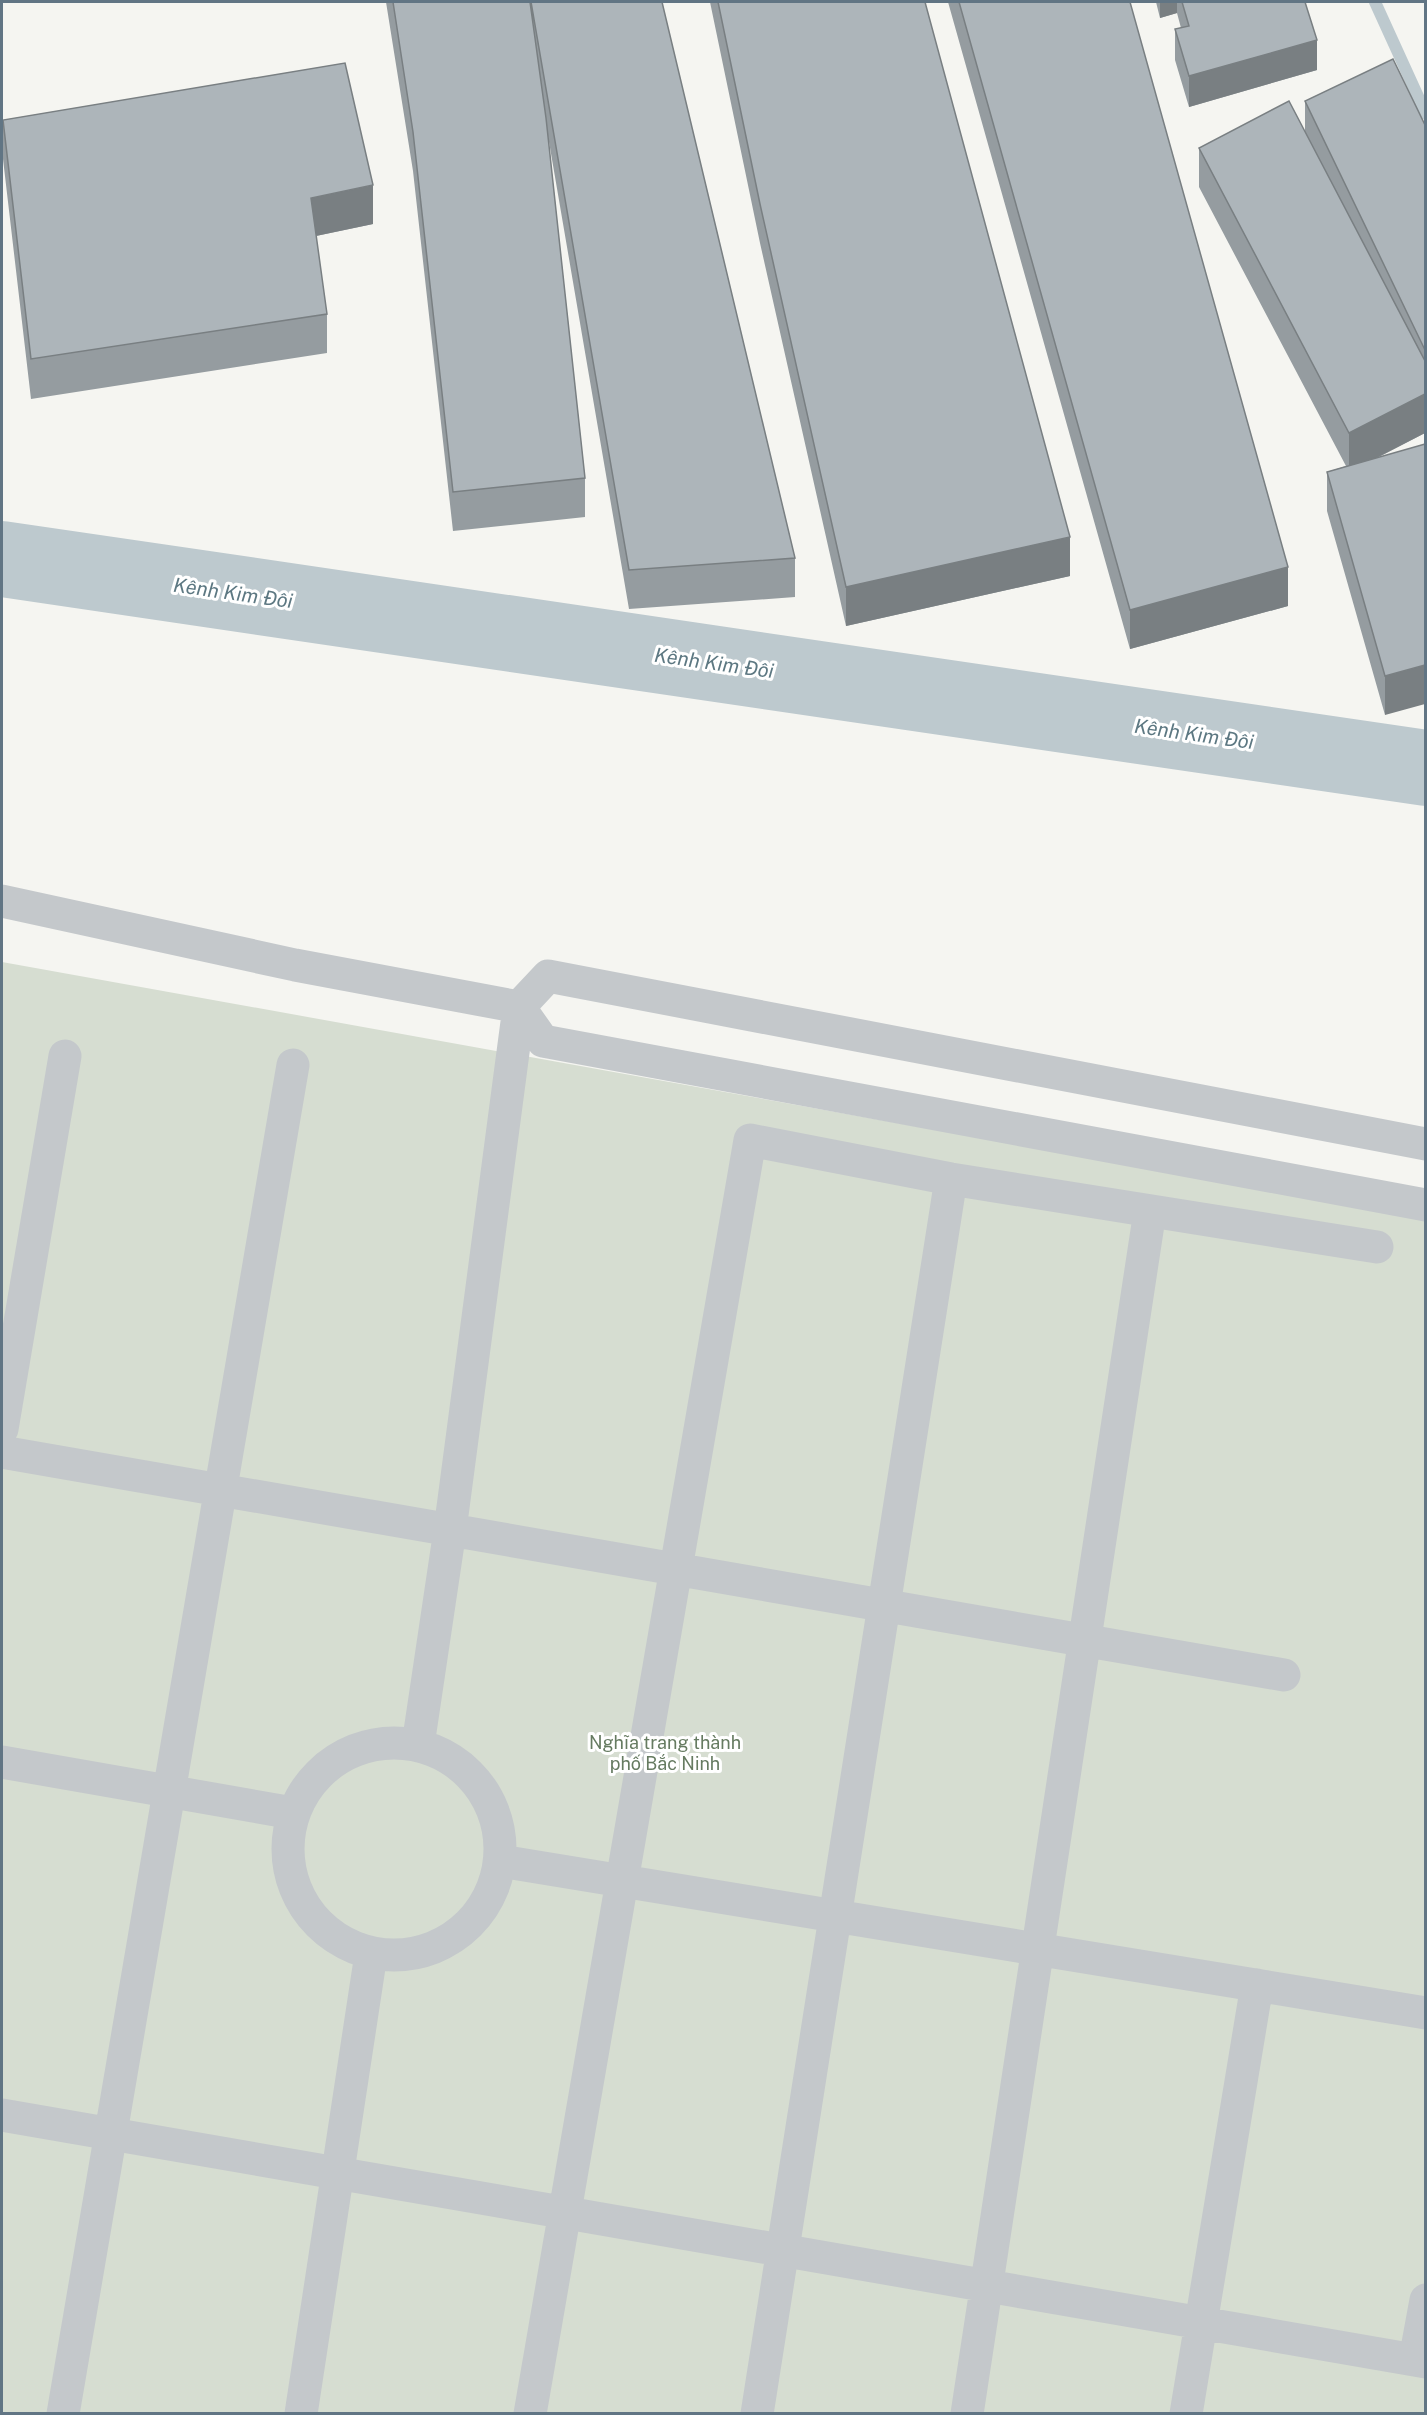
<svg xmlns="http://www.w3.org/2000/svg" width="1427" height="2415" font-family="'Public Sans',sans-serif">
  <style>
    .green { fill: #d6ddd1 }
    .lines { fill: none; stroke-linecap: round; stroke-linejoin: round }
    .stream { stroke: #bdc9ce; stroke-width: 12 }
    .river { stroke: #bdc9ce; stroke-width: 76 }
    .minor { stroke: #c4c8cb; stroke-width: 33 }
    .wall { fill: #959ca0 }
    .shaded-wall { fill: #797f82 }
    .building { fill: #adb5ba; stroke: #797f82; stroke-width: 1.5 }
    .labels { text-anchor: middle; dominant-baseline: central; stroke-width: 6; stroke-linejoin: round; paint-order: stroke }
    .park-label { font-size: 18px; fill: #667b61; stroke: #fff }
    .water-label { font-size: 20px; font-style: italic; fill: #5d7882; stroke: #fff }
  </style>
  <rect width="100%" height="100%" fill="#f5f5f1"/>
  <!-- green -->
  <path class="green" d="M 2,962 L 1425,1218 L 1425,2413 L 2,2414 Z"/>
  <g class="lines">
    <!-- stream -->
    <path class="stream" d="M 1375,2 L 1426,114"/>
    <!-- river -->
    <path class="river" d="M 2,559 L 1426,768"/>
    <!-- minor -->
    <path class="minor" d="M 2,901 L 295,965 L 519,1007 L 543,1041 L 1426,1205
      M 2,1429 L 65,1056
      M 2,1452 L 1284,1675
      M288 1849a106 106 0 1 1 212 0a106 106 0 1 1-212 0Z
      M 418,1745 L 450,1530 L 519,1007 L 548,976 L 1426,1144
      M 2,1762 L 293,1813
      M 500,1861 L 1426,2013
      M 2,2115 L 1426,2362
      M 1415,2360 L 1426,2300
      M 63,2414 L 293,1065
      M 301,2414 L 371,1954
      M 530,2414 L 750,1140 L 951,1179 L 1377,1247
      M 757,2414 L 951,1179
      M 967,2414 L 1150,1211
      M 1186,2414 L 1257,1985"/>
  </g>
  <!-- wall -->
  <path class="wall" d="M 386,2 L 662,2 L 795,558 L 795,597 L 629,609 L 548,136 L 585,478 L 585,517 L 453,531 L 413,171 Z
    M 710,2 L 925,2 L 1070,576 L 846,626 L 760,243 Z
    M 948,2 L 1130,2 L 1288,606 L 1130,649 Z
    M 1156,2 L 1305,2 L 1317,70 L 1189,107 L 1175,60 L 1175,29 L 1181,28 L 1177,13 L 1160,18 Z
    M 1305,101 L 1425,125 L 1425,433 L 1377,458 L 1425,444 L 1385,715 L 1327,511 L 1327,472 L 1346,466 L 1199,187 L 1199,148 L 1305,131 Z
    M 3,120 L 373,224 L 316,236 L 327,314 L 327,353 L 31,399 L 3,159 Z"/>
  <!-- shaded-wall -->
  <path class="shaded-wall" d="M 1160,2 L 1177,2 L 1177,13 L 1160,18 Z
    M 1317,40 L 1317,70 L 1189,107 L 1189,76 Z
    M 373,185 L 373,224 L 311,237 L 311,198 Z
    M 1425,394 L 1425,433 L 1349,472 L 1349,433 Z
    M 1070,537 L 1070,576 L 846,626 L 846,587 Z
    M 1288,567 L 1288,606 L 1130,649 L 1130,610 Z
    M 1425,665 L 1425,704 L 1385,715 L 1385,676 Z"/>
  <!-- building -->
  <path class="building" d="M 393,2 L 530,2 L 546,118 L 585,478 L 453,492 L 413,132 Z
    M 531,2 L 662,2 L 795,558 L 629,570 Z
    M 718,2 L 925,2 L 1070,537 L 846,587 L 760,204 Z
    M 959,2 L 1130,2 L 1288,567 L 1130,610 Z
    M 1182,2 L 1305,2 L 1317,40 L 1189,76 L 1175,29 L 1189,26 Z
    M 1393,59 L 1425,125 L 1425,350 L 1305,101 Z
    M 345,63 L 373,185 L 311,198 L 327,314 L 31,359 L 3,120 Z
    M 1289,101 L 1425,361 L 1425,394 L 1349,433 L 1199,148 Z
    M 1425,444 L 1425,665 L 1385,676 L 1327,472 Z"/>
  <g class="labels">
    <!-- park labels -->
    <g class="park-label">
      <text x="665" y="1742">Nghĩa trang thành<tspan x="665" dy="21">phố Bắc Ninh</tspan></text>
    </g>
    <!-- water labels -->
    <g class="water-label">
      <text transform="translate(233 593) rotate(8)">Kênh Kim Đôi</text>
      <text transform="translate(714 663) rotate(8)">Kênh Kim Đôi</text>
      <text transform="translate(1194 734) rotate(8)">Kênh Kim Đôi</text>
    </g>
  </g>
  <!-- border -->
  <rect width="1427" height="2415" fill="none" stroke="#617584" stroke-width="6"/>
</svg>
